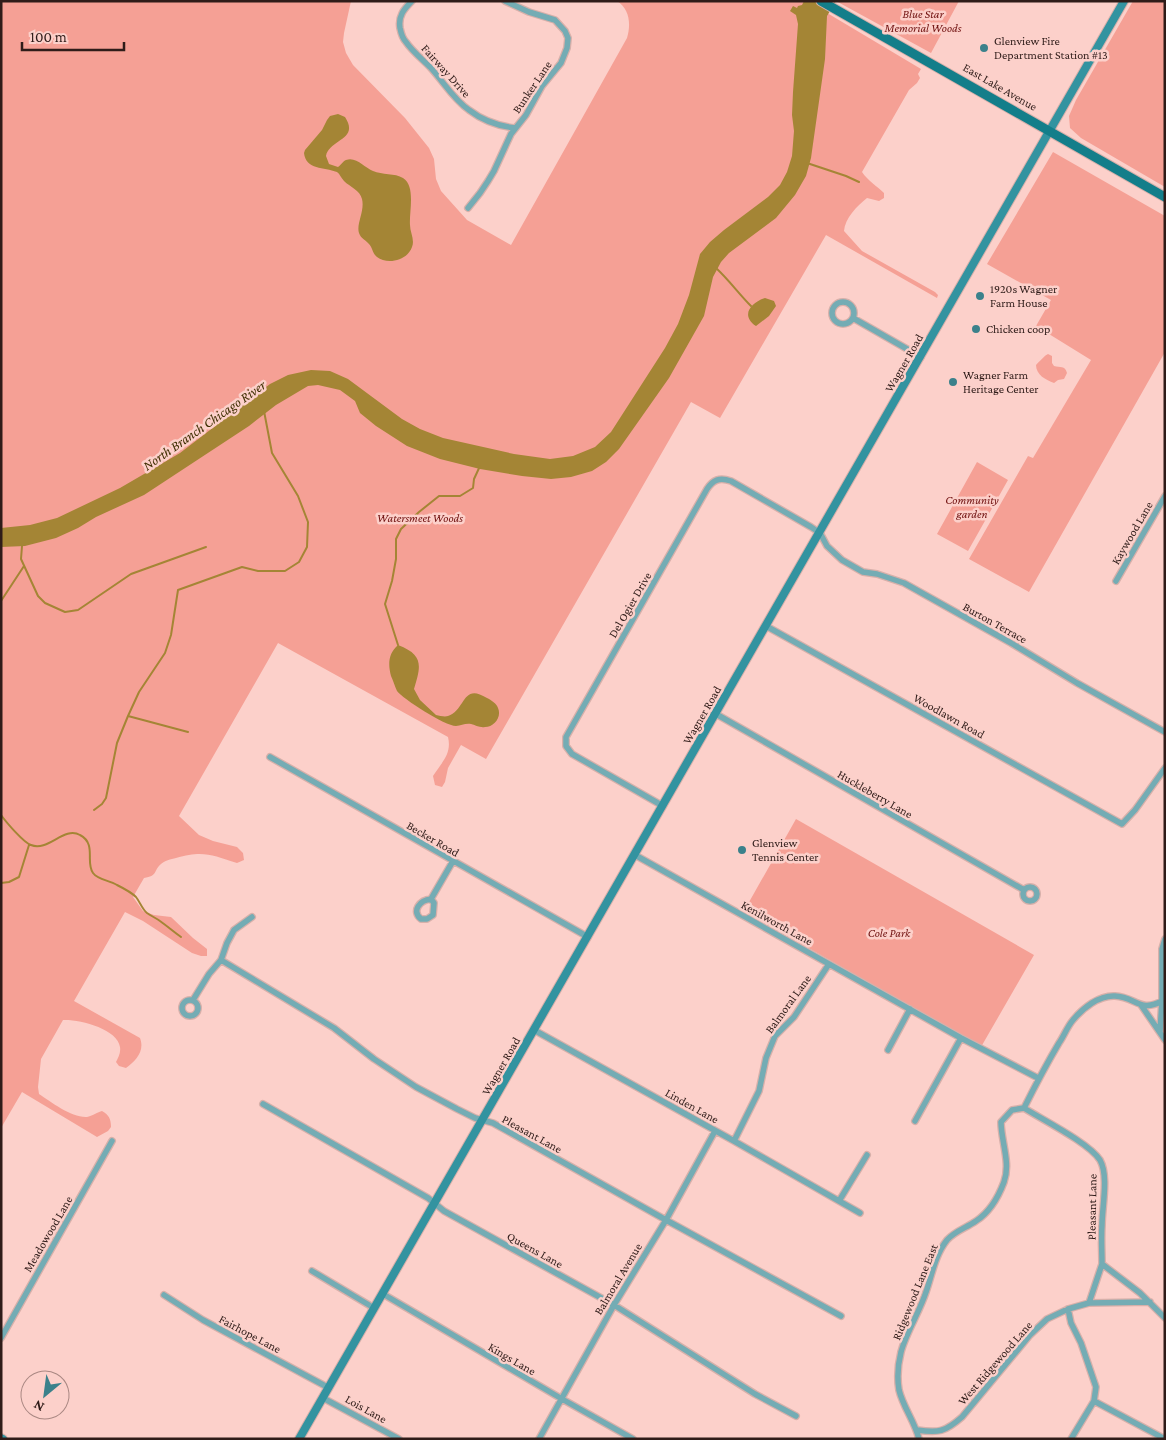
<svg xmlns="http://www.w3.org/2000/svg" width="1166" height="1440" font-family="'Crimson Pro',serif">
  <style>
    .green { fill: #f5a095 }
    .water { fill: #a48535 }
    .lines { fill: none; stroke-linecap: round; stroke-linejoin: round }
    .stream { stroke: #a48535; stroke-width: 2 }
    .street-casing { stroke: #d7b0aa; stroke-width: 8 }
    .secondary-casing { stroke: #d7b0aa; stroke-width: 10 }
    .primary-casing { stroke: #d7b0aa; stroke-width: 11 }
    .street { stroke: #74acb4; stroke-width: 5.5 }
    .secondary { stroke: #3393a0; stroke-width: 8 }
    .primary { stroke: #137e8a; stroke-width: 9 }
    .poi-dot { fill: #3b818b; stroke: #fcd0ca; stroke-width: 2 }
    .labels { text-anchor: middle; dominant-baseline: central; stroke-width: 5; stroke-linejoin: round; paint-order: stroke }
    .park-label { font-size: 12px; font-style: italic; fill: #711211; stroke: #fcd0ca }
    .poi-label { font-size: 12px; fill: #2f1c19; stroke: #fcd0ca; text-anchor: start }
    .street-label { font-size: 12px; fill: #2f1c19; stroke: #fcd0ca }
    .water-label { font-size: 14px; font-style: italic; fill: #3e2e00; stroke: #fcd0ca }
  </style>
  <rect width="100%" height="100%" fill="#fcd0ca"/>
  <!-- green -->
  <path class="green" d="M 1,1 L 351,1 L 344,33 L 343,42 L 346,53 L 353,65 L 405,118 L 429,148 L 434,159 L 436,179 L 441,191 L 467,220 L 511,245 L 627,38 C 631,25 630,9 617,1 L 807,1 L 921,69 L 918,74 L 920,78 L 917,83 L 909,90 L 862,172 C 868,181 877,186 884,193 L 884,198 L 879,201 L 867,198 C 857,206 845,218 844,231 L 862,251 L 935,292 L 938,295 L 937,298 L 826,235 L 720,418 L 691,402 L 486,759 L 461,745 L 448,768 L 445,782 L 442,787 L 435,785 L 433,776 C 442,762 452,754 448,737 L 278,643 L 179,816 L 199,835 L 213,841 L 237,847 L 243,853 L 244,860 L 237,863 C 212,855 203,850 176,858 C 171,859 164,861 161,864 C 153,871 158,876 144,878 L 133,897 L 143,911 L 154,915 L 171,917 L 193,938 L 207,949 L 207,956 L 201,956 L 192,953 L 143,921 L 125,912 L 74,1001 L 140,1038 C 145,1051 136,1061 126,1068 L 119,1066 L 116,1062 C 118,1058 121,1053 120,1047 C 118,1029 79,1019 63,1020 L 41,1059 L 38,1087 L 39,1094 C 51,1102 72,1118 87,1117 C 92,1116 98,1112 102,1111 C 109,1115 111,1119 111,1127 L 108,1131 L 97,1137 L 22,1092 L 1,1128 Z
    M 836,1 L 959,1 L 931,53 Z
    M 1133,1 L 1165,1 L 1165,187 L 1081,138 L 1070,128 L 1069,116 L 1076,100 Z
    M 1053,152 L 1165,216 L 1165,352 L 1029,592 L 969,559 L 1028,456 L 1033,458 L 1091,360 L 1036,326 L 1051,300 L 987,264 Z
    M 1048,354 L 1052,356 L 1052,363 L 1054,366 C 1060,368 1065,365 1067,373 L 1064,379 L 1058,380 L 1054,383 C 1046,380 1036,375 1036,365 C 1038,363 1045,355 1048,354 Z
    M 977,462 L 1008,480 L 968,551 L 937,534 Z
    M 796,819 L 1034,955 L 981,1047 L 744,911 Z"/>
  <!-- water -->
  <path class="water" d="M 804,1 L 836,1 L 827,16 L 825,59 L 811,158 L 806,176 L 795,195 L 776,218 L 729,253 L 721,262 L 713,277 L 704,316 L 669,378 L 619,449 L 606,462 L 592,471 L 571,477 L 551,479 L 522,476 L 480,469 L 440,459 L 407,446 L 376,426 L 360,413 L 355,401 L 340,390 L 318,385 L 308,386 L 276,405 L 249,426 L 144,495 L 96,517 L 78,528 L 56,538 L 25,546 L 1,547 L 1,528 L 30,525 L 57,518 L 120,488 L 180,453 L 270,384 L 288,375 L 311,370 L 330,371 L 348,379 L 402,419 L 420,429 L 443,438 L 514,454 L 550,459 L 573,456 L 595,447 L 611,432 L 665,348 L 678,324 L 689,295 L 700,254 L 710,242 L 724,230 L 768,197 L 780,185 L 787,172 L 792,156 L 794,131 L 792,115 L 793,92 L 798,24 L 796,15 L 790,11 L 793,6 L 797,8 L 798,6 L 802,5 Z
    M 338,114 L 345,117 C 360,140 329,139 326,156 L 329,164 L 338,167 C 341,165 343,161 346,160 C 356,156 365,168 373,171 C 382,175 395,173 403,178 C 416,186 409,212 410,225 C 410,232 415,240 412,247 C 407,261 387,265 377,257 C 372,253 373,248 369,244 C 366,240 361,239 359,233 C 356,224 365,211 362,199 C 360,190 350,187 344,181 C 341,178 340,174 337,172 C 324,167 306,170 304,153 L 305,150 L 322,130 L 327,120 L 330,116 Z
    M 765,298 L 774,301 L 776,306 L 769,316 L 756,326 C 740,315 751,303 765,298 Z
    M 398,645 C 424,655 421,666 414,689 L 420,700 L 436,715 C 440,716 445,717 448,716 C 466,710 462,682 487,698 C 491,700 497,704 498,708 C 502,717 494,727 485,727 C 480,728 475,725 471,724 C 465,723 461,726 456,726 C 445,726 403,699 397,691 C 395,687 393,680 391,676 C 388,664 388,654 398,645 Z"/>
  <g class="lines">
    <!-- stream -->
    <path class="stream" d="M 807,163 L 846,176 L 859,182
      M 716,268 C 729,280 739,294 751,306
      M 22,546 L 21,559 L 38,596 L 45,603 L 65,612 L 78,610 L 131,574 L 206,547
      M 1,601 L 24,566
      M 398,645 L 385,604 L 392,581 L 396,559 L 396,539 L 401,529 L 419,512 L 439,496 L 460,496 L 473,488 L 474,479 L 480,466
      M 188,732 L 128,716 L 139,692 L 165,653 L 171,635 L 178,590 L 242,567 L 258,571 L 285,571 L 299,562 L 307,547 L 308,522 L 298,496 L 272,453 L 264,411
      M 94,810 L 102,804 L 106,798 L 117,743 L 128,716
      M 1,815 C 6,822 24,843 31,845 C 48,852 64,826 80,835 C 97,844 85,862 93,873 C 98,880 109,880 117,885 C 123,888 131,892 136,897 C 140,902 142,909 147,913 C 151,916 156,918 160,921 C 167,926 174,932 181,937
      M 1,883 L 9,882 L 19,877 L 29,845"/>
    <!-- street casing -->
    <g class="street-casing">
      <path id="street" d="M 412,1 C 404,9 398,16 400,28 C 401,33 402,38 406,42 C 412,51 422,59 430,67 C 443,81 453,99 469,110 C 482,120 498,126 515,128
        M 468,208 L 480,193 L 488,181 L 494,171 L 511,134 L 526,115 L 542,86 L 561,63 L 567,48 L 568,38 L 565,31 L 555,20 L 529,12 L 505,1
        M832 313a11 11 0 1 1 22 0a11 11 0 1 1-22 0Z
        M 853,318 L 921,357
        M 1116,581 L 1165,496
        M 766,626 L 1122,824 L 1135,810 L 1165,768
        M 716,714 L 1024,890
        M 270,757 L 588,937
        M 663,806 L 572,754 L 566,746 L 566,737 L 707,489 C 713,480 719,477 731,481 L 811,527 L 820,533 L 827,546 L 842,560 L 863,572 L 877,574 L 904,583 L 1011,643 L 1077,683 L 1165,732
        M 635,855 L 961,1038 L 1038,1078
        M1023 894a7 7 0 1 1 14 0a7 7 0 1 1-14 0Z
        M 431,899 L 434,903 L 433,915 L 427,919 L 421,919 C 411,911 420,900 431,899 L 453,861
        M 221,960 L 334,1028 L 374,1059 L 416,1087 L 457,1109 L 475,1118 L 493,1123 L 666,1220 L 841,1316
        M182 1008a8 8 0 1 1 16 0a8 8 0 1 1-16 0Z
        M 193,1000 L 209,974 L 221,960 L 227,943 L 234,930 L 252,917
        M 1141,1005 L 1165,1040
        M 534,1030 L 734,1141 L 860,1213
        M 1160,1032 L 1162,1001 L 1162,949 L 1165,939
        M 888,1050 L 910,1009
        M 263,1104 L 428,1198 L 444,1211 L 614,1305 L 755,1394 L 796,1416
        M 1024,1108 C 1043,1120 1089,1143 1100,1160 C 1109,1176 1102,1207 1102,1225 C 1101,1238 1102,1251 1102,1264 L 1140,1293 L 1165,1318
        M 915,1121 L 961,1038
        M 734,1141 L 759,1091 L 766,1058 L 775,1036 L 794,1017 L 829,964
        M 839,1201 L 867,1155
        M 312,1271 L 374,1308
        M 383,1294 L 562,1399 L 633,1439
        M 164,1295 L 203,1320 L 329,1388
        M 1089,1303 L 1102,1264
        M 1068,1309 L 1071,1323 L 1081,1343 L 1096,1387 L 1094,1401 L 1071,1439
        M 1,1338 L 112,1141
        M 323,1398 L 399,1439
        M 1094,1401 L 1165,1439
        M 917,1430 C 939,1433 945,1432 962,1417 L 1030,1335 L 1047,1319 L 1068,1309 L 1089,1303 L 1150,1302
        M 539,1439 L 614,1305 L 666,1220 L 715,1131
        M 919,1439 C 915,1422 903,1407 899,1390 C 897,1378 898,1364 901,1352 C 906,1333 920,1311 926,1292 C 932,1275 935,1255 947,1240 C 955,1231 966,1228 976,1221 C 990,1212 998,1198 1004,1182 C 1011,1163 1001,1141 1001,1122 L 1012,1110 L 1024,1108 C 1035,1086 1046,1065 1059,1043 C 1064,1036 1067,1027 1073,1020 C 1083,1008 1099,995 1115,996 C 1136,997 1140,1013 1162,1001"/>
    </g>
    <!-- secondary casing -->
    <g class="secondary-casing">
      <path id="secondary" d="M 1,1438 L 3,1439
        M 299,1439 L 1124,1"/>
    </g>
    <!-- primary casing -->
    <g class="primary-casing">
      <path id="primary" d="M 821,1 L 1165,197"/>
    </g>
    <!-- street -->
    <use href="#street" class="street"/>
    <!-- secondary -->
    <use href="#secondary" class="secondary"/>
    <!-- primary -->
    <use href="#primary" class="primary"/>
  </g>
  <!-- markers -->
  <g class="poi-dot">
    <circle cx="984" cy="48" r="5"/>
    <circle cx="980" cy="296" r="5"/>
    <circle cx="976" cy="329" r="5"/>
    <circle cx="953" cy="382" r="5"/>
    <circle cx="742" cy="850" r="5"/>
  </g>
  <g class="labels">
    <!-- park labels -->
    <g class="park-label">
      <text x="923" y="14">Blue Star<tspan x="923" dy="14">Memorial Woods</tspan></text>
      <text x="972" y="500">Community<tspan x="972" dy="14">garden</tspan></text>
      <text x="420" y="518">Watersmeet Woods</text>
      <text x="889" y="933">Cole Park</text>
    </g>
    <!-- poi labels -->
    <g class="poi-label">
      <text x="994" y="41">Glenview Fire<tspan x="994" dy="14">Department Station #13</tspan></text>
      <text x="990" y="289">1920s Wagner<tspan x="990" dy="14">Farm House</tspan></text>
      <text x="986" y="329">Chicken coop</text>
      <text x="963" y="375">Wagner Farm<tspan x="963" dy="14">Heritage Center</tspan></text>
      <text x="752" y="843">Glenview<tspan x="752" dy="14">Tennis Center</tspan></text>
    </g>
    <!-- street labels -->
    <g class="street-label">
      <text transform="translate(446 71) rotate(48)">Fairway Drive</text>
      <text transform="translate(532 87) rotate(-56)">Bunker Lane</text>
      <text transform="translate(1000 87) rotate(30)">East Lake Avenue</text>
      <text transform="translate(904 363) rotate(-60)">Wagner Road</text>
      <text transform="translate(1132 533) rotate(-60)">Kaywood Lane</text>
      <text transform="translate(630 605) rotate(-60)">Del Ogier Drive</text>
      <text transform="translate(995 623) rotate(29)">Burton Terrace</text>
      <text transform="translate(702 715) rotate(-60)">Wagner Road</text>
      <text transform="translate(949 716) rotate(29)">Woodlawn Road</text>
      <text transform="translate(875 794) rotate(30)">Huckleberry Lane</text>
      <text transform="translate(433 839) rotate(30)">Becker Road</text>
      <text transform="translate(777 923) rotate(29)">Kenilworth Lane</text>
      <text transform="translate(788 1004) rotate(-54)">Balmoral Lane</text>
      <text transform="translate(501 1066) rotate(-60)">Wagner Road</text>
      <text transform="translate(692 1106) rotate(29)">Linden Lane</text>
      <text transform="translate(532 1134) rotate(29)">Pleasant Lane</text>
      <text transform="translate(1092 1207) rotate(-89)">Pleasant Lane</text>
      <text transform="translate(48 1234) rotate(-60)">Meadowood Lane</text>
      <text transform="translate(535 1250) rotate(29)">Queens Lane</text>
      <text transform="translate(618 1279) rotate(-59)">Balmoral Avenue</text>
      <text transform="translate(915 1292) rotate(-68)">Ridgewood Lane East</text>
      <text transform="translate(250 1334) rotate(28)">Fairhope Lane</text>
      <text transform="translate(512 1359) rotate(30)">Kings Lane</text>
      <text transform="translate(995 1363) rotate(-49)">West Ridgewood Lane</text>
      <text transform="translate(366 1409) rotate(29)">Lois Lane</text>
    </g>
    <!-- water labels -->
    <g class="water-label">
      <text transform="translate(204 425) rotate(-35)">North Branch Chicago River</text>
    </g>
  </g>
  <!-- border -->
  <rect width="1166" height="1440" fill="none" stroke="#2f1c19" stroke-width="5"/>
  <!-- north arrow -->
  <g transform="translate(45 1395) rotate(209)"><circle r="24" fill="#fcd0ca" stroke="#aa8883"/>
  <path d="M0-4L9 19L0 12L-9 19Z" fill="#3b818b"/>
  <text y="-8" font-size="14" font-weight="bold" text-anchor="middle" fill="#2f1c19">N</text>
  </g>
  <!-- scale -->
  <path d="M22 42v8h102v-8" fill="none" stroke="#2f1c19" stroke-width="2.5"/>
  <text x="30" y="42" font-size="15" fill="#2f1c19" stroke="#fcd0ca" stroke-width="4" paint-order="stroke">100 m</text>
</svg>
